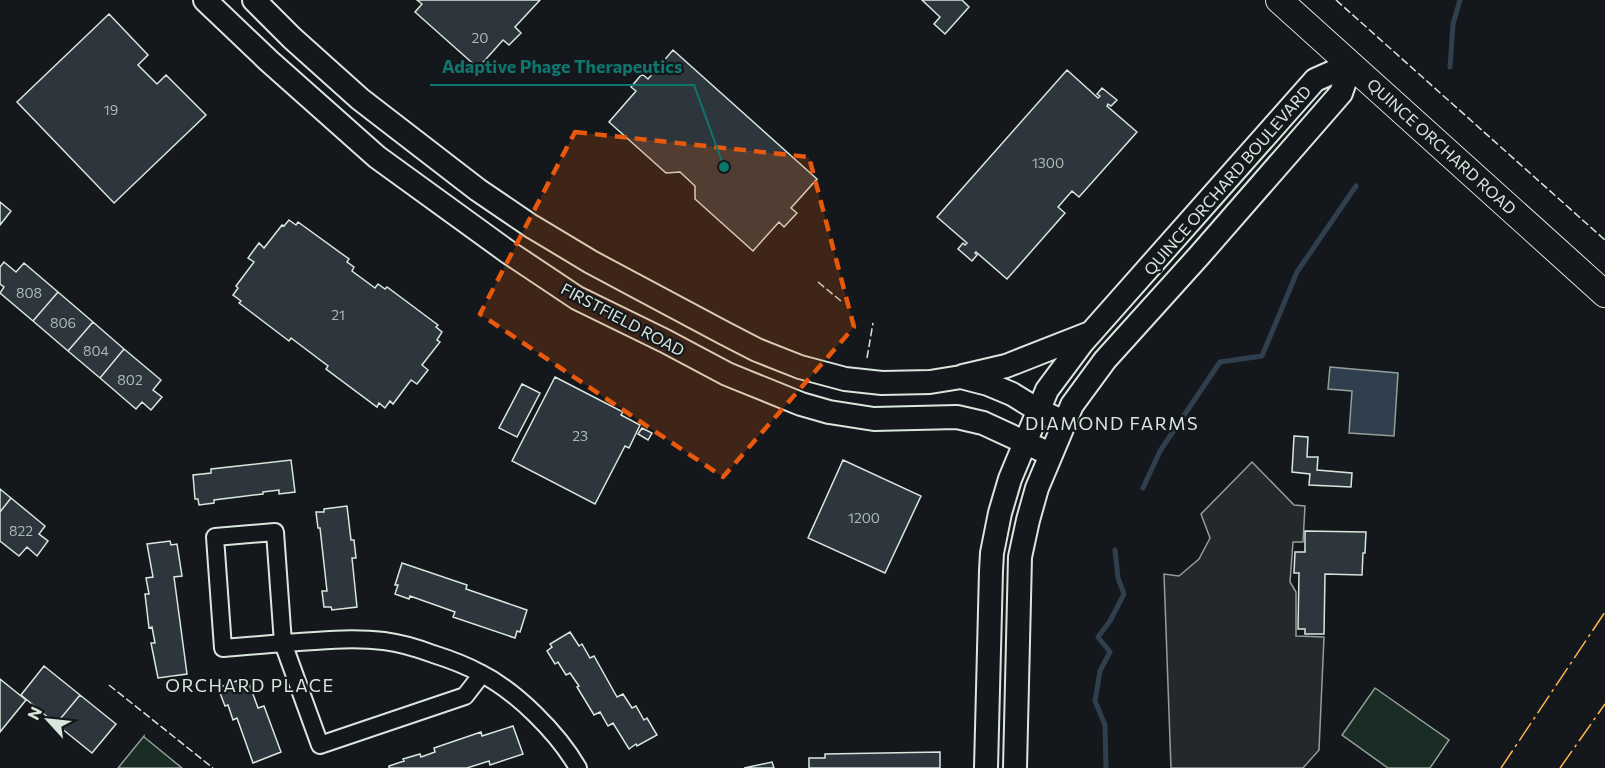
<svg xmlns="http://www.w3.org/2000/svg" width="1605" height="768" font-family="Commissioner,sans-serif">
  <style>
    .green { fill: #1a2d24; stroke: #939e99; stroke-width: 1.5 }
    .parking { fill: #24282b; stroke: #939e99; stroke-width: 1.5 }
    .water { fill: #2f3f4d; stroke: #939e99; stroke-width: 1.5 }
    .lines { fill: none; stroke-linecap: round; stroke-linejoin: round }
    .stream { stroke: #2f3f4d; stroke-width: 5 }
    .building { fill: #2c363c; stroke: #d8e6dc; stroke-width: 1.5 }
    .street-casing { stroke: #d8e6dc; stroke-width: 20 }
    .secondary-casing { stroke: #d8e6dc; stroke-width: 26 }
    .primary-casing { stroke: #d8e6dc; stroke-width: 28 }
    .street { stroke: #14181c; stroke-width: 16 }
    .secondary { stroke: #14181c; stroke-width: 22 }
    .primary { stroke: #14181c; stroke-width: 26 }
    .fence { stroke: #d8e6dc; stroke-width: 1.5; stroke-dasharray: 8 3; stroke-linecap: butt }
    .power { stroke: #ffb74d; stroke-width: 1.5; stroke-dasharray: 21 4.5 3 4.5; stroke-linecap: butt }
    .marked { fill: #e8590c; fill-opacity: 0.2; stroke: #e8590c; stroke-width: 4.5; stroke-dasharray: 12 8; stroke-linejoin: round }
    .labels { text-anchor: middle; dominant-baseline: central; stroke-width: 4.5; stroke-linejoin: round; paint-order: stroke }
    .number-label { font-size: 14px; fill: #adbab4 }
    .street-label { font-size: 16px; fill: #d8e6dc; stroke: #14181c }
    .neighbourhood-label { font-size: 18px; letter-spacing: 1.5px; fill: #d8e6dc; stroke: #14181c }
    .leader { fill: none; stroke: #0f766e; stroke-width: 2 }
    .callout-dot { fill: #0f766e; stroke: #14181c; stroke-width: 2 }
    .callout-label { font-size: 18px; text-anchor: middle; font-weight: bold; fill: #0f766e; stroke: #14181c; stroke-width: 4.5; stroke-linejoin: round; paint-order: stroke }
  </style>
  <rect width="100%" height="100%" fill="#14181c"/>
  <!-- green -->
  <path class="green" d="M 1375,688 L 1449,740 L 1430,768 L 1388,768 L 1342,735 Z
    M 144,736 L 144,737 L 182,768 L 118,768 Z"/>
  <!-- parking -->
  <path class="parking" d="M 1252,462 L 1294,505 L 1305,506 L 1303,542 L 1293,542 L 1290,582 L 1296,592 L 1296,636 L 1324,637 L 1319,750 L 1303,768 L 1171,768 L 1164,574 L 1179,576 L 1199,559 L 1210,538 L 1201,514 Z"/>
  <!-- water -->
  <path class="water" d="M 1330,367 L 1398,373 L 1394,436 L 1349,433 L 1352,391 L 1328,389 Z"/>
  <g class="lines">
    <!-- stream -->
    <path class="stream" d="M 1450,67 L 1453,24 L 1460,0
      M 1143,488 L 1160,451 L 1220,362 L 1262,356 L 1297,272 L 1356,186
      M 1106,768 L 1105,725 L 1095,701 L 1100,671 L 1110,652 L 1098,637 L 1110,621 L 1124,594 L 1118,578 L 1115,550"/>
  </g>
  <!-- building -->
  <path class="building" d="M 417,0 L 540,0 L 515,27 L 521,33 L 509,45 L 503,40 L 478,68 L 415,12 L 422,4 Z
    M 922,0 L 962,0 L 969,7 L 945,34 L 934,24 L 940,17 Z
    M 109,14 L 148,55 L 138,65 L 157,84 L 166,75 L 206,115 L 114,203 L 17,102 Z
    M 673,50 L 817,179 L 791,208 L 797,213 L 784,227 L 779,222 L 753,251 L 695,199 L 695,186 L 680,172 L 666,173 L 609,122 L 636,91 L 631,87 L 642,74 L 648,79 Z
    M 1067,70 L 1098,98 L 1100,96 L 1097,94 L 1102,88 L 1117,100 L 1111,106 L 1108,104 L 1107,106 L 1137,132 L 1079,197 L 1072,191 L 1058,207 L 1065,213 L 1007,279 L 976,252 L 975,253 L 977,255 L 972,261 L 958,249 L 963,243 L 965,245 L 967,243 L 937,217 Z
    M 0,202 L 11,211 L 0,225 Z
    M 289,220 L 296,225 L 298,222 L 349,259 L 347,262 L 354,267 L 352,271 L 375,288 L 378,284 L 385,289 L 387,287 L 438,325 L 436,327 L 442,332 L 437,340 L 440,342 L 422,365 L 428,370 L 417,384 L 411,380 L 393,404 L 390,401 L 385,408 L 379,403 L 377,407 L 326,369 L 328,366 L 291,338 L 289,341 L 239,303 L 241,301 L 233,295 L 238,288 L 236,286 L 254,262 L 248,258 L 259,243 L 264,248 L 282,225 L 284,226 Z
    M 4,262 L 16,272 L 24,263 L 58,292 L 33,321 L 0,293 L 4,287 L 0,284 L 0,267 Z
    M 58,292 L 93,322 L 68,351 L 33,321 Z
    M 93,322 L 124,349 L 100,378 L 68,351 Z
    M 124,349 L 161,380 L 153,390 L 162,397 L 151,410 L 142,402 L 136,409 L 100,378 Z
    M 555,377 L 623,412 L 621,415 L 640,425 L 629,448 L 625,446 L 595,504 L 512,461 Z
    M 522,384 L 540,393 L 517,437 L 499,428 Z
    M 642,428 L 652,433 L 648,440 L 638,434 Z
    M 1294,436 L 1308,437 L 1307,457 L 1318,457 L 1317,470 L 1352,473 L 1351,487 L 1309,485 L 1310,474 L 1292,472 Z
    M 291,460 L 295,492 L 279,494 L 279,490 L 263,492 L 263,494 L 214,500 L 214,503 L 199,505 L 198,499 L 195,499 L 193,475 L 211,473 L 211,469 Z
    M 843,460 L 921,496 L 885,573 L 808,538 Z
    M 0,489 L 11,498 L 0,512 Z
    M 11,498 L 45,526 L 39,534 L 48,541 L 37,556 L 27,547 L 19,556 L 0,541 L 0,512 Z
    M 347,506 L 351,540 L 354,540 L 356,558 L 352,558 L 357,607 L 332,610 L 331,607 L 324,607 L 322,591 L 327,591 L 320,528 L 318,528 L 316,512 L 324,512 L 324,509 Z
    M 1305,531 L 1366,532 L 1365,553 L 1363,553 L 1362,575 L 1325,574 L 1324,634 L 1305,634 L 1305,629 L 1298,629 L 1299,573 L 1294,573 L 1295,552 L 1305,552 Z
    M 170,541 L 171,545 L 177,544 L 182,576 L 174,577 L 187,674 L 158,678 L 151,643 L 155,643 L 152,627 L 149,628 L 145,594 L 149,594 L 146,578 L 153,577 L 147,544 Z
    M 402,563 L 467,585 L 466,589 L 527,610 L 520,632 L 517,631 L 515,638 L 453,617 L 455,612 L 410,596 L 409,599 L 395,594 L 398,585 L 395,585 Z
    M 570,632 L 579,646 L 582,644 L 590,658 L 594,656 L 617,697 L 623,694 L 632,708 L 636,706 L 644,720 L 647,718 L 657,735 L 637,746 L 636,744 L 629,749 L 613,723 L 608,726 L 600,712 L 594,715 L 577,687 L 579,686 L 570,673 L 566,675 L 558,662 L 555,664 L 547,651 L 552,647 L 550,644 Z
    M 44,666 L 80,695 L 56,724 L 21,695 Z
    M 0,679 L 26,700 L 0,732 Z
    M 239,680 L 240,683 L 248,680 L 258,708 L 264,706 L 281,752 L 253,763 L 237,718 L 233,720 L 228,705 L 225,706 L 218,688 Z
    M 80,695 L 116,724 L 92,753 L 56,724 Z
    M 513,726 L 523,754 L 490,765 L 489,761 L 467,768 L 389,768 L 389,766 L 404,761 L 403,759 L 420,754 L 421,757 L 435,752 L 434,748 L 481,732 L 482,736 Z
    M 940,752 L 940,768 L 809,768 L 809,758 L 825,758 L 825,754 Z
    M 772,762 L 774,768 L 744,768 Z"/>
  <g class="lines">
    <!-- street casing -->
    <g class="street-casing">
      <path id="street" d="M 275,532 L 283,643 L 223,648 L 215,537 Z
        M 482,674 L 465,696 L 320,745 L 283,643 C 316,641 350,637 384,641 C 400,643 417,648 433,654 C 449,659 465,665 480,673 C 516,691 558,733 578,768"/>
    </g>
    <!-- secondary casing -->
    <g class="secondary-casing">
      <path id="secondary" d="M 205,0 L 269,61 L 377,157 L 508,252 L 577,298 L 665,341 L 727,374 L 801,404 L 829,412 L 874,419 L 957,417 L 983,423 L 1050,454
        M 254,0 L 292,38 L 360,99 L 478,190 L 531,226 L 591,262 L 724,333 L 757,350 L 800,367 L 845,379 L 882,383 L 930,382 L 961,377 L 988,384 L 1012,394 L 1038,410 L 1064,422
        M 963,376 L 1006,366 L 1090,333
        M 986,768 L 991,571 L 992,553 L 1000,513 L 1010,479 L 1047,390 L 1082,343 L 1315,80 L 1351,64
        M 1015,768 L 1020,557 L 1028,520 L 1037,488 L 1072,405 L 1105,360 L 1198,257 L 1341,93 L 1351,64"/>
    </g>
    <!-- primary casing -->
    <g class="primary-casing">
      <path id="primary" d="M 1279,0 L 1605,294"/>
    </g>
    <!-- street -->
    <use href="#street" class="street"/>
    <!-- secondary -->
    <use href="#secondary" class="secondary"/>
    <!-- primary -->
    <use href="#primary" class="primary"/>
    <!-- fence -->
    <path class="fence" d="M 1336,0 L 1605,240
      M 818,282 L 841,301
      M 867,358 L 873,323
      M 109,685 L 213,768"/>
    <!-- power -->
    <path class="power" d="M 1501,768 L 1605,612
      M 1560,768 L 1605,704"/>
  </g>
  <!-- marked area -->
  <path class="marked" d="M 575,132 L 809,157 L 854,327 L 723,477 L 480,314 Z"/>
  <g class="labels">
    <!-- number labels -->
    <g class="number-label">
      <text x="480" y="37">20</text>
      <text x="111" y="109">19</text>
      <text x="1048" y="162">1300</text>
      <text x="29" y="292">808</text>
      <text x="338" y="314">21</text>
      <text x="63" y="322">806</text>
      <text x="96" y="350">804</text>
      <text x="130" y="379">802</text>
      <text x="580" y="435">23</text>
      <text x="864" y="517">1200</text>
      <text x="21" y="530">822</text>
    </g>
    <!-- street labels -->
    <g class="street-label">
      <text transform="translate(1442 146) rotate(42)">QUINCE ORCHARD ROAD</text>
      <text transform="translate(1227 180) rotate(-49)">QUINCE ORCHARD BOULEVARD</text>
      <text transform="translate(623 319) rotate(28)">FIRSTFIELD ROAD</text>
    </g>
    <!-- neighbourhood labels -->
    <g class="neighbourhood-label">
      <text x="1112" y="423">DIAMOND FARMS</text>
      <text x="250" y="685">ORCHARD PLACE</text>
    </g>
  </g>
  <!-- callouts -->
  <path class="leader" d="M724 167L694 85H430"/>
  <circle class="callout-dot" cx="724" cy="167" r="6"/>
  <g class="callout-label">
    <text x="562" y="73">Adaptive Phage Therapeutics</text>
  </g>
  <!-- north arrow -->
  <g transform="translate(48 720) rotate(297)" stroke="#14181c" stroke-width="4.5" paint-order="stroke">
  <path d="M0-4.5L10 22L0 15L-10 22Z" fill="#d8e6dc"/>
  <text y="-9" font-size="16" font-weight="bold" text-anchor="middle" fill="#d8e6dc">N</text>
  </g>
</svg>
